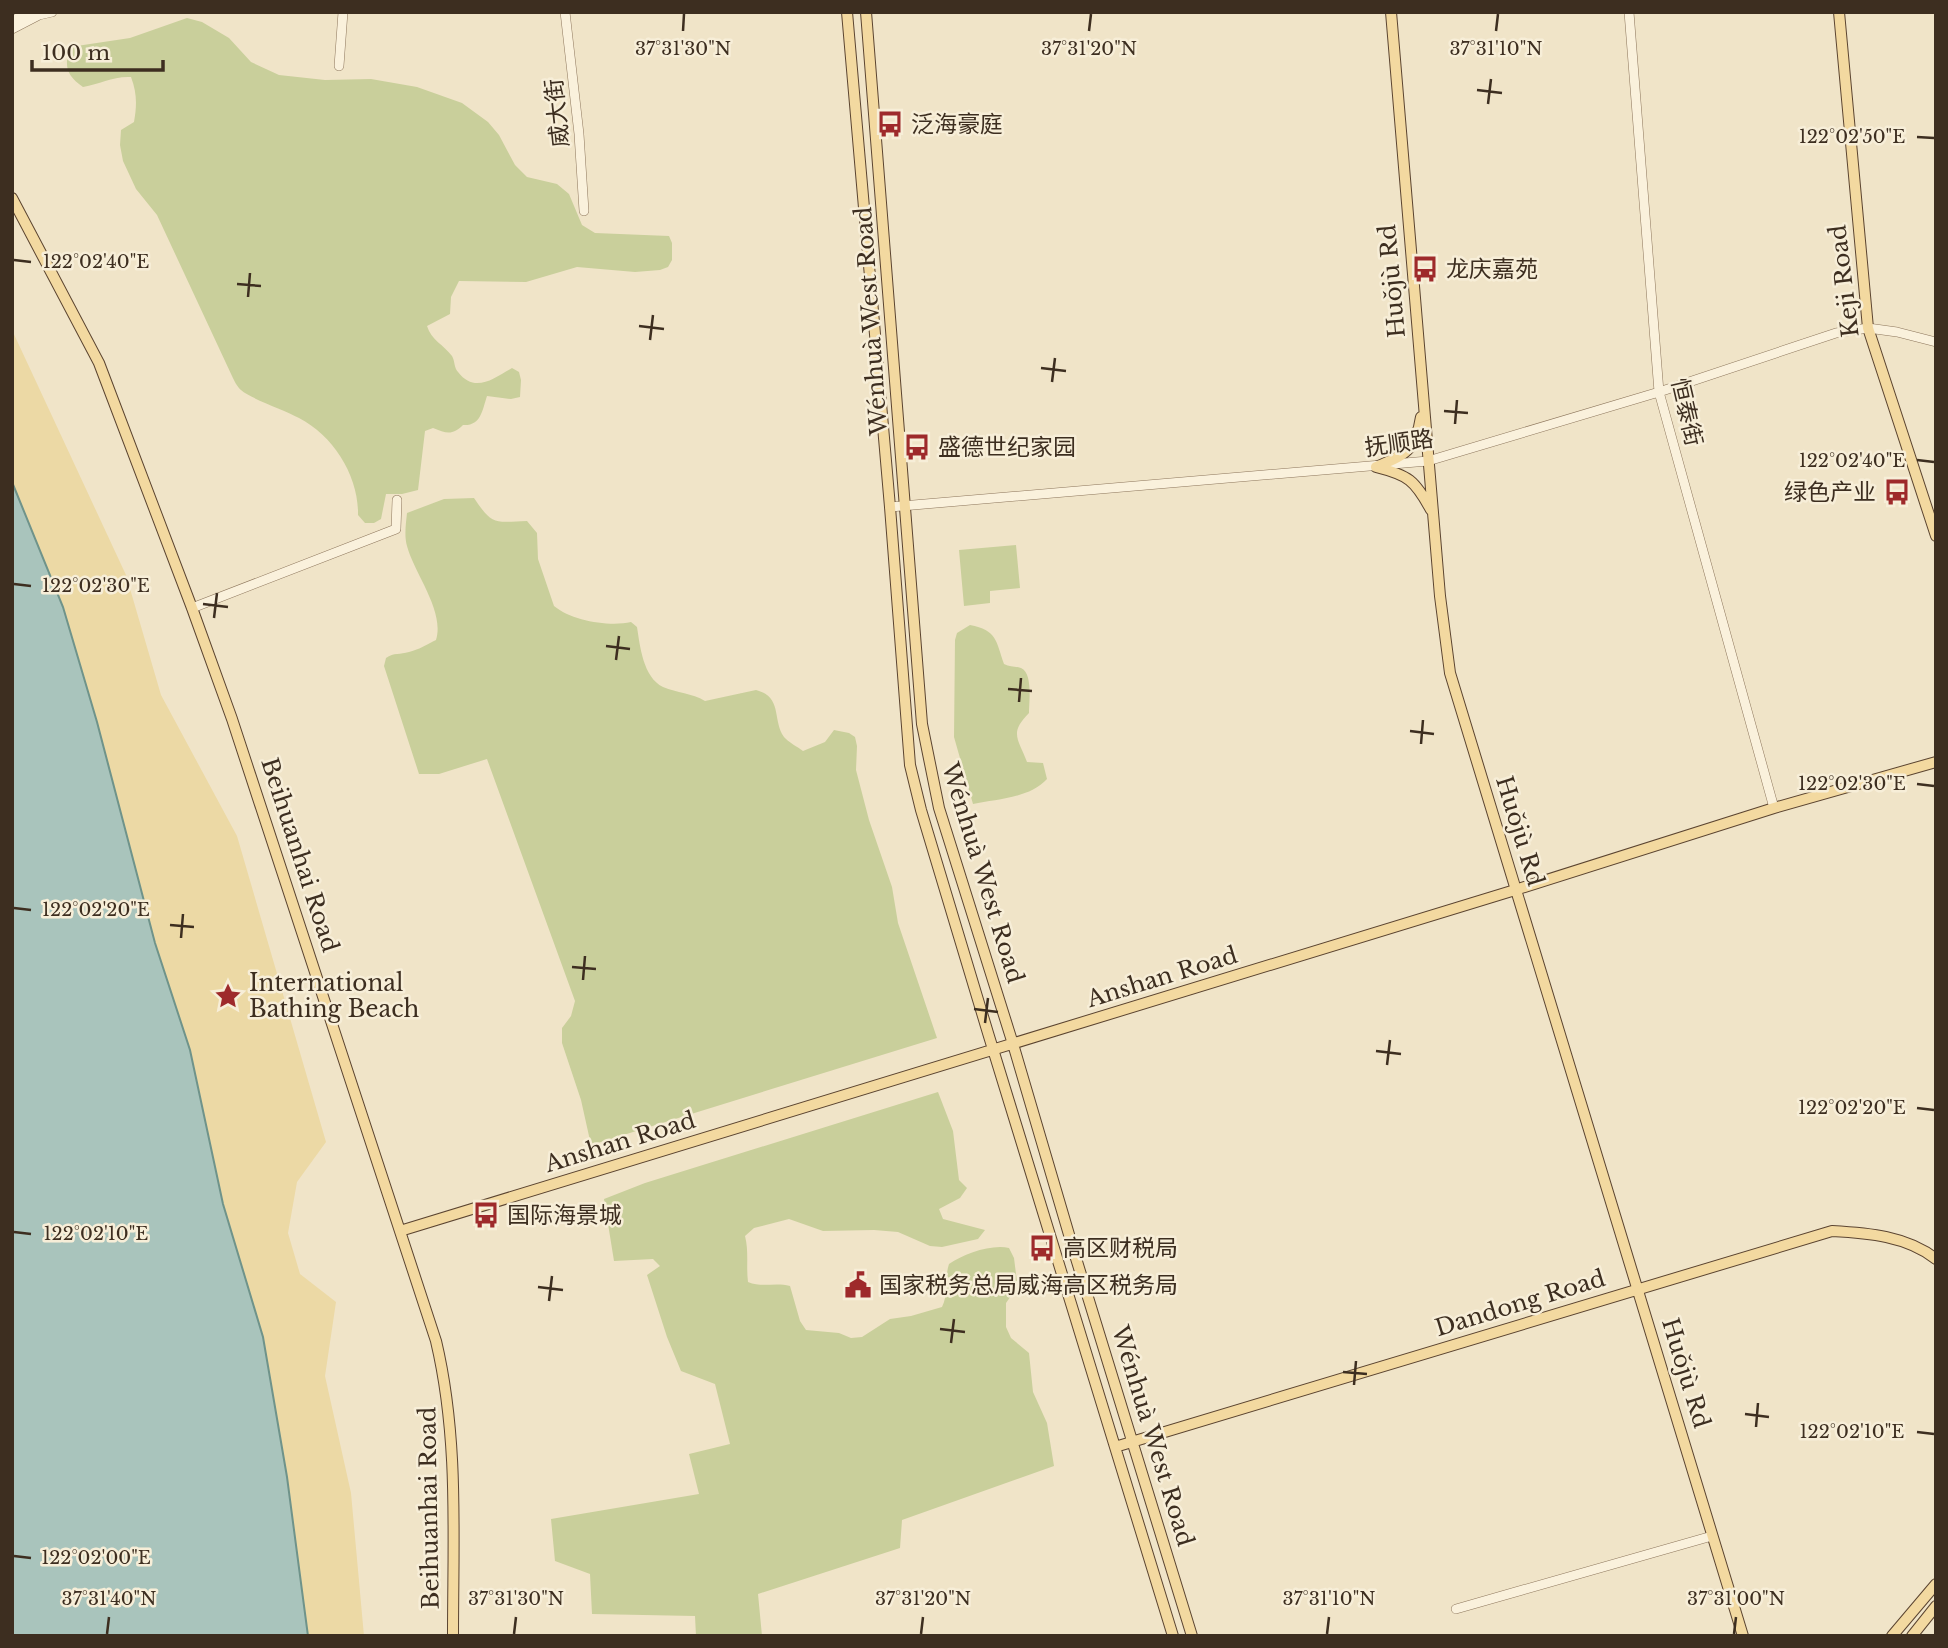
<svg xmlns="http://www.w3.org/2000/svg" width="1948" height="1648" font-family="'Libre Baskerville','Noto Sans SC',serif">
  <style>
    .green { fill: #c9cf9b }
    .sand { fill: #ecd9a5 }
    .water { fill: #a9c4bc; stroke: #6f938a; stroke-width: 2 }
    .lines { fill: none; stroke-linecap: round; stroke-linejoin: round }
    .minor-casing { stroke: #8d765c; stroke-width: 10 }
    .major-casing { stroke: #5b4430; stroke-width: 12 }
    .minor { stroke: #faf1dc; stroke-width: 9 }
    .major { stroke: #f3d9a0; stroke-width: 10 }
    .ticks { fill: none; stroke: #3d2e20; stroke-width: 2.5 }
    .labels { text-anchor: middle; dominant-baseline: central; stroke-width: 5; stroke-linejoin: round; paint-order: stroke }
    .street-label { font-size: 23px; fill: #3d2e20; stroke: #f7eed8 }
    .poi-label { font-size: 23px; fill: #3d2e20; stroke: #f7eed8; text-anchor: start }
    .ticks-label { font-size: 18px; text-anchor: middle; fill: #3d2e20; stroke: #f7eed8; stroke-width: 5; stroke-linejoin: round; paint-order: stroke }
  </style>
  <rect width="100%" height="100%" fill="#f0e4c8"/>
  <!-- green -->
  <path class="green" d="M 187,18 L 202,22 L 229,38 L 251,62 L 279,75 L 325,80 L 371,79 L 417,87 L 462,103 L 488,122 L 499,135 L 515,165 L 527,177 L 557,184 L 569,194 L 582,225 L 595,233 L 669,236 L 672,243 L 672,260 L 668,267 L 660,270 L 635,272 L 577,267 L 526,282 L 459,281 L 451,297 L 450,314 L 427,326 C 431,340 444,345 452,356 C 455,361 454,368 458,372 C 475,394 494,378 512,368 L 519,372 L 521,380 L 520,397 L 511,399 L 487,396 C 482,411 481,426 463,425 C 452,436 446,433 433,428 L 425,431 L 418,490 L 402,494 L 386,494 L 381,519 L 374,523 L 365,523 L 358,515 C 359,477 334,436 299,418 C 285,410 251,399 241,390 C 237,387 234,380 232,376 L 157,215 L 136,189 L 123,161 L 120,145 L 121,130 L 134,122 C 137,105 137,93 131,77 C 113,76 100,84 83,87 C 66,75 64,66 70,47 L 130,38 Z
    M 474,498 C 493,526 494,522 527,521 L 537,533 L 538,559 L 554,606 C 572,621 610,627 631,622 L 637,627 C 640,646 643,677 663,687 C 677,693 692,693 705,701 L 756,690 C 783,697 772,720 784,737 C 788,742 798,747 803,751 L 825,742 L 834,730 L 849,733 L 855,737 L 857,746 L 856,770 L 869,820 L 892,887 L 898,923 L 937,1038 L 591,1145 L 581,1100 L 562,1043 L 562,1028 L 571,1016 L 575,1001 L 487,759 L 439,774 L 419,774 L 384,666 L 386,658 C 394,652 400,655 409,652 C 418,650 428,644 436,640 C 445,611 414,573 407,546 C 404,536 406,523 407,513 L 444,499 Z
    M 1016,545 L 1020,588 L 990,591 L 990,603 L 964,606 L 959,550 Z
    M 970,625 C 997,630 996,641 1004,664 C 1010,667 1015,666 1021,668 C 1033,673 1029,702 1029,713 C 1009,733 1018,738 1027,762 L 1043,763 L 1047,779 C 1030,798 997,799 973,804 L 954,737 L 955,640 L 957,633 Z
    M 938,1092 L 953,1131 L 959,1180 L 967,1188 L 960,1198 L 939,1209 L 943,1219 L 985,1230 L 978,1239 L 942,1247 L 930,1246 L 898,1232 L 874,1230 L 823,1231 L 789,1219 L 754,1228 L 745,1236 C 749,1251 746,1266 748,1282 C 762,1288 775,1282 790,1286 L 800,1321 L 806,1330 L 839,1333 L 851,1338 L 862,1337 L 890,1319 L 911,1316 L 942,1307 C 949,1293 944,1279 949,1264 C 964,1254 991,1244 1009,1248 L 1014,1258 L 1017,1282 L 1013,1293 L 1006,1303 L 1006,1327 L 1011,1338 L 1029,1353 L 1033,1392 L 1047,1423 L 1054,1466 L 902,1520 L 900,1548 L 758,1594 L 762,1636 L 696,1636 L 695,1616 L 592,1614 L 590,1574 L 555,1561 L 551,1519 L 699,1494 L 689,1454 L 730,1444 L 715,1384 L 681,1371 L 667,1337 L 647,1275 L 660,1266 L 653,1259 L 614,1261 L 604,1199 L 645,1183 Z"/>
  <!-- sand -->
  <path class="sand" d="M 12,330 L 126,575 L 161,695 L 237,836 L 326,1142 L 297,1182 L 288,1233 L 300,1274 L 336,1302 L 325,1376 L 351,1493 L 364,1636 L 308,1636 L 287,1477 L 263,1337 L 223,1204 L 190,1050 L 155,943 L 97,722 L 63,607 L 12,482 Z"/>
  <!-- water -->
  <path class="water" d="M 12,482 L 63,607 L 97,722 L 155,943 L 190,1050 L 223,1204 L 263,1337 L 287,1477 L 308,1636 L 12,1636 Z"/>
  <g class="lines">
    <!-- minor casing -->
    <g class="minor-casing">
      <path id="minor" d="M 565,12 L 579,134 L 584,211
        M 1629,12 L 1659,392 L 1774,808
        M 12,21 L 27,12
        M 12,29 L 39,15 L 52,12
        M 339,66 L 343,12
        M 890,507 L 1428,461 L 1659,392 L 1836,333 L 1868,328 L 1897,332 L 1936,342
        M 192,608 L 396,529 L 397,500
        M 1456,1609 L 1712,1536"/>
    </g>
    <!-- major casing -->
    <g class="major-casing">
      <path id="major" d="M 847,12 L 890,507 L 910,765 L 921,810 L 988,1033 L 1173,1636
        M 866,12 L 922,724 L 939,808 L 1013,1044 L 1075,1255 L 1192,1636
        M 1391,12 L 1440,596 L 1450,673 L 1743,1636
        M 1839,12 L 1868,328 L 1936,536
        M 12,198 L 99,363 L 192,608 L 232,719 L 436,1341 C 459,1438 453,1536 453,1636
        M 1376,467 C 1405,455 1416,450 1421,417
        M 1376,467 C 1408,475 1415,480 1431,510
        M 400,1231 L 1515,890 L 1774,808 L 1936,762
        M 1115,1447 L 1832,1231 C 1868,1233 1907,1236 1936,1259
        M 1892,1636 L 1936,1584
        M 1912,1636 L 1936,1606"/>
    </g>
    <!-- minor -->
    <use href="#minor" class="minor"/>
    <!-- major -->
    <use href="#major" class="major"/>
  </g>
  <!-- ticks -->
  <path class="ticks" d="M 683,31 L 684,14M 1089,31 L 1091,14M 1496,31 L 1498,14M 1477,90 L 1502,93M 1488,104 L 1491,79M 1917,137 L 1934,138M 14,260 L 31,262M 237,284 L 261,286M 248,297 L 250,273M 639,326 L 664,329M 650,340 L 653,315M 1041,368 L 1066,371M 1052,382 L 1055,358M 1444,411 L 1468,413M 1455,424 L 1457,400M 1917,460 L 1934,462M 14,584 L 31,586M 203,604 L 228,607M 214,618 L 217,593M 606,646 L 630,649M 616,660 L 619,636M 1008,689 L 1032,691M 1019,702 L 1021,678M 1410,731 L 1434,734M 1421,744 L 1423,720M 1917,784 L 1934,786M 14,908 L 31,910M 170,925 L 194,927M 181,938 L 183,914M 572,967 L 596,969M 583,980 L 585,956M 974,1009 L 998,1012M 985,1023 L 988,998M 1376,1051 L 1401,1054M 1387,1065 L 1390,1040M 1917,1108 L 1934,1110M 14,1232 L 31,1234M 538,1287 L 563,1290M 549,1301 L 552,1276M 940,1329 L 965,1332M 951,1343 L 954,1319M 1343,1372 L 1367,1374M 1354,1385 L 1356,1361M 1745,1414 L 1769,1417M 1756,1427 L 1758,1403M 1917,1432 L 1934,1434M 14,1556 L 31,1558M 107,1634 L 109,1617M 514,1634 L 516,1617M 921,1634 L 923,1617M 1327,1634 L 1329,1617M 1734,1634 L 1736,1617"/>
  <!-- icons -->
  <defs>
    <g id="bus-bare" transform="scale(2.1)"><path d="M-5-6H5V4H4V6H2V4H-2V6H-4V4H-5ZM-3.5-4V0h7V-4ZM-3.5 1.2v1.5H-2V1.2ZM2 1.2v1.5H3.5V1.2Z" fill="#9e2a2b" stroke="#f7eed8" stroke-width="2.5" paint-order="stroke"/></g>
    <g id="sight-bare" transform="scale(2.1)"><path d="M0-6L1.8-2.2L6-1.7L2.9 1.2L3.7 5.4L0 3.3L-3.7 5.4L-2.9 1.2L-6-1.7L-1.8-2.2Z" fill="#9e2a2b" stroke="#f7eed8" stroke-width="2.5" paint-order="stroke"/></g>
    <g id="civic-bare" transform="scale(2.1)"><path d="M-.6-6.5H3V-4.5H.6V-3L4-1V1h2V6H-6V1h2V-1L-.6-3ZM-1.2 2.5V6h2.4V2.5Z" fill="#9e2a2b" stroke="#f7eed8" stroke-width="2.5" paint-order="stroke"/></g>
  </defs>
  <g fill-rule="evenodd">
    <use href="#bus-bare" x="890" y="124"/>
    <use href="#bus-bare" x="1425" y="269"/>
    <use href="#bus-bare" x="917" y="447"/>
    <use href="#bus-bare" x="1897" y="492"/>
    <use href="#sight-bare" x="228" y="996"/>
    <use href="#bus-bare" x="486" y="1215"/>
    <use href="#bus-bare" x="1042" y="1248"/>
    <use href="#civic-bare" x="858" y="1285"/>
  </g>
  <g class="labels">
    <!-- street labels -->
    <g class="street-label">
      <text transform="translate(557 113) rotate(-96)">威大街</text>
      <text transform="translate(1392 281) rotate(-95)">Huǒjù Rd</text>
      <text transform="translate(1844 281) rotate(-97)">Keji Road</text>
      <text transform="translate(871 321) rotate(-94)">Wénhuà West Road</text>
      <text transform="translate(1687 412) rotate(77)">恒泰街</text>
      <text transform="translate(1399 443) rotate(-8)">抚顺路</text>
      <text transform="translate(1520 831) rotate(73)">Huǒjù Rd</text>
      <text transform="translate(300 855) rotate(72)">Beihuanhai Road</text>
      <text transform="translate(983 873) rotate(73)">Wénhuà West Road</text>
      <text transform="translate(1162 977) rotate(-17)">Anshan Road</text>
      <text transform="translate(620 1142) rotate(-17)">Anshan Road</text>
      <text transform="translate(1520 1303) rotate(-17)">Dandong Road</text>
      <text transform="translate(1686 1373) rotate(73)">Huǒjù Rd</text>
      <text transform="translate(1153 1436) rotate(73)">Wénhuà West Road</text>
      <text transform="translate(429 1508) rotate(-91)">Beihuanhai Road</text>
    </g>
    <!-- poi labels -->
    <g class="poi-label">
      <text x="911" y="124">泛海豪庭</text>
      <text x="1446" y="269">龙庆嘉苑</text>
      <text x="938" y="447">盛德世纪家园</text>
      <text x="1876" y="492" text-anchor="end">绿色产业</text>
      <text x="249" y="983">International<tspan x="249" dy="26">Bathing Beach</tspan></text>
      <text x="507" y="1215">国际海景城</text>
      <text x="1063" y="1248">高区财税局</text>
      <text x="879" y="1285">国家税务总局威海高区税务局</text>
    </g>
  </g>
  <g class="ticks-label">
    <text x="683" y="55">37°31'30"N</text>
    <text x="1089" y="55">37°31'20"N</text>
    <text x="1496" y="55">37°31'10"N</text>
    <text x="1852" y="143">122°02'50"E</text>
    <text x="96" y="268">122°02'40"E</text>
    <text x="1852" y="467">122°02'40"E</text>
    <text x="96" y="592">122°02'30"E</text>
    <text x="1852" y="790">122°02'30"E</text>
    <text x="96" y="916">122°02'20"E</text>
    <text x="1852" y="1114">122°02'20"E</text>
    <text x="96" y="1240">122°02'10"E</text>
    <text x="1852" y="1438">122°02'10"E</text>
    <text x="96" y="1564">122°02'00"E</text>
    <text x="109" y="1605">37°31'40"N</text>
    <text x="516" y="1605">37°31'30"N</text>
    <text x="923" y="1605">37°31'20"N</text>
    <text x="1329" y="1605">37°31'10"N</text>
    <text x="1736" y="1605">37°31'00"N</text>
  </g>
  <!-- border -->
  <rect width="1948" height="1648" fill="none" stroke="#3d2e20" stroke-width="28"/>
  <!-- scale -->
  <path d="M32 60v10h131v-10" fill="none" stroke="#3d2e20" stroke-width="3.5"/>
  <text x="42" y="60" font-size="21" fill="#3d2e20" stroke="#f7eed8" stroke-width="5" paint-order="stroke">100 m</text>
</svg>
